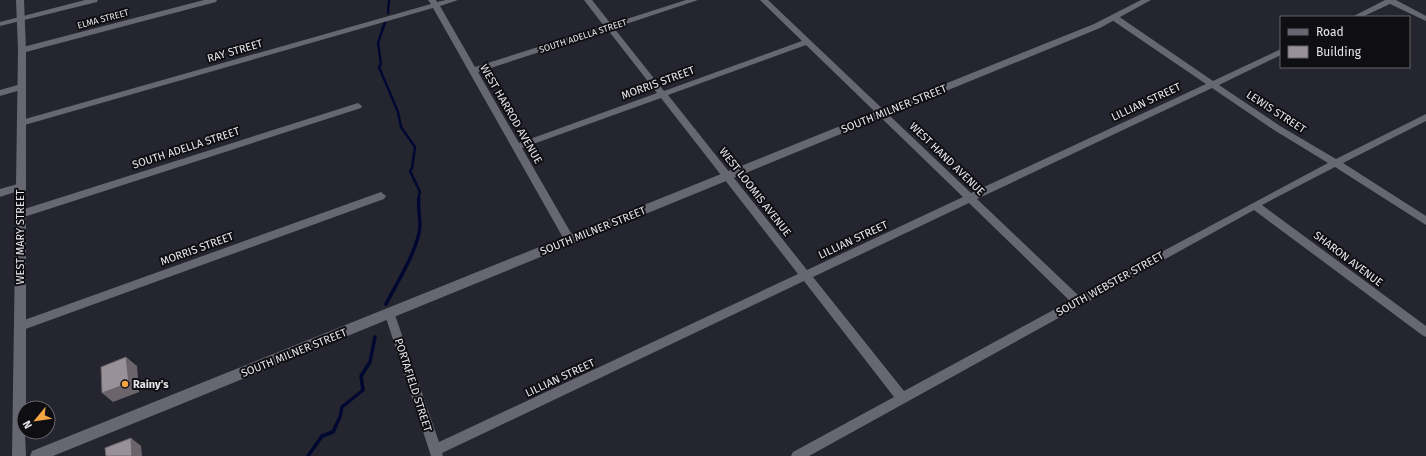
<svg xmlns="http://www.w3.org/2000/svg" width="1426" height="456" font-family="'Fira Sans',sans-serif">
  <style>
    .lines { fill: none; stroke-linecap: round; stroke-linejoin: round }
    .stream-far1 { stroke: #000832; stroke-width: 2.5 }
    .stream { stroke: #000832; stroke-width: 3.5 }
    .minor { fill: #676772; fill-rule: evenodd }
    .tertiary { fill: #676772; fill-rule: evenodd }
    .secondary { fill: #676772; fill-rule: evenodd }
    .shaded-wall { fill: #6b656b }
    .building { fill: #999099; stroke: #6b656b }
    .poi-dot { fill: #f3a443; stroke: #0f0f13; stroke-width: 1.5 }
    .labels { text-anchor: middle; dominant-baseline: central; stroke-width: 4; stroke-linejoin: round; paint-order: stroke }
    .far-street-label { font-size: 9px; fill: #e5e5eb; stroke: #0f0f13 }
    .street-label { font-size: 11px; fill: #e5e5eb; stroke: #0f0f13 }
    .poi-label { font-size: 11px; font-weight: bold; fill: #e5e5eb; stroke: #0f0f13; text-anchor: start }
  </style>
  <rect width="100%" height="100%" fill="#25252f"/>
  <g class="lines">
    <!-- stream-far1 -->
    <path class="stream-far1" d="M 388,13 L 389,0
      M 385,22 L 378,43 L 381,64 L 379,67 L 398,112 L 401,127 L 415,147 L 412,168 L 410,171 L 420,192 L 418,200"/>
    <!-- stream -->
    <path class="stream" d="M 386,304 C 397,283 414,256 419,233 C 422,221 417,211 419,199
      M 308,456 L 322,436 L 333,432 L 340,417 L 342,407 L 363,390 L 361,376 L 370,362 L 375,337"/>
    <!-- minor -->
    <path class="minor" d="M 85,0 L 98,0 L 97,2 L 0,26 L 0,22 Z
      M 204,0 L 217,0 L 216,2 L 22,53 L 18,50 L 19,48 Z
      M 428,0 L 436,0 L 437,2 L 446,0 L 458,0 L 440,6 L 475,67 L 604,26 L 584,0 L 592,0 L 611,24 L 686,0 L 698,0 L 614,28 L 664,91 L 802,41 L 760,0 L 768,0 L 971,193 L 1206,84 L 1112,20 L 1112,16 L 1118,16 L 1213,81 L 1281,49 L 1281,55 L 1219,85 L 1280,126 L 1336,159 L 1426,114 L 1426,121 L 1343,163 L 1426,216 L 1426,225 L 1335,167 L 1262,205 L 1426,326 L 1426,337 L 1422,335 L 1254,210 L 809,456 L 791,456 L 793,452 L 894,397 L 804,281 L 442,453 L 443,456 L 431,456 L 385,315 L 386,312 L 390,310 L 394,312 L 395,315 L 439,442 L 798,274 L 661,98 L 522,148 L 575,240 L 574,243 L 566,243 L 433,8 L 21,126 L 17,123 L 18,121 L 431,4 ZM 608,30 L 657,93 L 519,143 L 478,72 ZM 806,45 L 963,197 L 807,270 L 668,95 ZM 1212,88 L 1274,130 L 1328,163 L 1079,296 L 977,199 ZM 969,203 L 1070,301 L 904,391 L 813,277 Z
      M 1385,0 L 1396,0 L 1426,16 L 1426,21 L 1390,4 L 1362,17 L 1352,17 Z
      M 21,84 L 24,85 L 25,87 L 24,89 L 0,96 L 0,90 Z
      M 358,103 L 362,106 L 361,108 L 21,218 L 18,217 L 16,214 L 18,211 Z
      M 21,183 L 24,185 L 26,187 L 24,189 L 0,197 L 0,189 Z
      M 381,192 L 386,196 L 384,199 L 20,331 L 16,329 L 14,326 L 16,323 Z"/>
    <!-- tertiary -->
    <path class="tertiary" d="M 1141,0 L 1151,0 L 1100,28 L 174,407 L 53,456 L 30,456 L 32,451 L 1094,24 Z"/>
    <!-- secondary -->
    <path class="secondary" d="M 16,0 L 24,0 L 26,50 L 26,408 L 24,408 L 26,456 L 12,456 L 18,50 Z"/>
  </g>
  <!-- shaded-wall -->
  <path class="shaded-wall" d="M 126,357 L 137,366 L 139,392 L 113,402 L 102,393 Z
    M 131,438 L 141,446 L 142,456 L 132,456 Z"/>
  <!-- building -->
  <path class="building" d="M 126,357 L 129,383 L 102,393 L 101,367 Z
    M 131,438 L 132,456 L 106,456 L 105,448 Z"/>
  <!-- markers -->
  <circle class="poi-dot" cx="125" cy="384" r="4"/>
  <g class="labels">
    <!-- far-street labels -->
    <g class="far-street-label">
      <text transform="translate(103 19) rotate(-15)">ELMA STREET</text>
      <text transform="translate(583 36) rotate(-18)">SOUTH ADELLA STREET</text>
    </g>
    <!-- street labels -->
    <g class="street-label">
      <text transform="translate(235 51) rotate(-16)">RAY STREET</text>
      <text transform="translate(658 83) rotate(-20)">MORRIS STREET</text>
      <text transform="translate(1146 102) rotate(-25)">LILLIAN STREET</text>
      <text transform="translate(894 109) rotate(-22)">SOUTH MILNER STREET</text>
      <text transform="translate(1276 112) rotate(33)">LEWIS STREET</text>
      <text transform="translate(511 114) rotate(60)">WEST HARROD AVENUE</text>
      <text transform="translate(186 148) rotate(-18)">SOUTH ADELLA STREET</text>
      <text transform="translate(947 159) rotate(44)">WEST HAND AVENUE</text>
      <text transform="translate(755 192) rotate(52)">WEST LOOMIS AVENUE</text>
      <text transform="translate(593 231) rotate(-22)">SOUTH MILNER STREET</text>
      <text transform="translate(20 237) rotate(-90)">WEST MARY STREET</text>
      <text transform="translate(853 240) rotate(-25)">LILLIAN STREET</text>
      <text transform="translate(197 249) rotate(-20)">MORRIS STREET</text>
      <text transform="translate(1348 259) rotate(37)">SHARON AVENUE</text>
      <text transform="translate(1110 284) rotate(-29)">SOUTH WEBSTER STREET</text>
      <text transform="translate(294 353) rotate(-22)">SOUTH MILNER STREET</text>
      <text transform="translate(560 378) rotate(-25)">LILLIAN STREET</text>
      <text transform="translate(413 385) rotate(72)">PORTAFIELD STREET</text>
    </g>
    <!-- poi labels -->
    <g class="poi-label">
      <text x="133" y="384">Rainy's</text>
    </g>
  </g>
  <!-- legend -->
  <rect x="1280" y="16" width="130" height="52" fill="#0f0f13" stroke="#656569"/>
  <rect x="1288" y="29" width="20" height="6" fill="#676772" stroke="#656569"/>
  <text x="1316" y="36" font-size="12" fill="#e5e5eb">Road</text>
  <rect x="1288" y="46" width="20" height="12" fill="#999099" stroke="#656569"/>
  <text x="1316" y="56" font-size="12" fill="#e5e5eb">Building</text>
  <!-- north arrow -->
  <g transform="translate(36 420) rotate(241)"><circle r="19" fill="#0f0f13" stroke="#656569"/>
  <path d="M0-3L7 15L0 10L-7 15Z" fill="#f3a443"/>
  <text y="-6" font-size="11" font-weight="bold" text-anchor="middle" fill="#e5e5eb">N</text>
  </g>
</svg>
